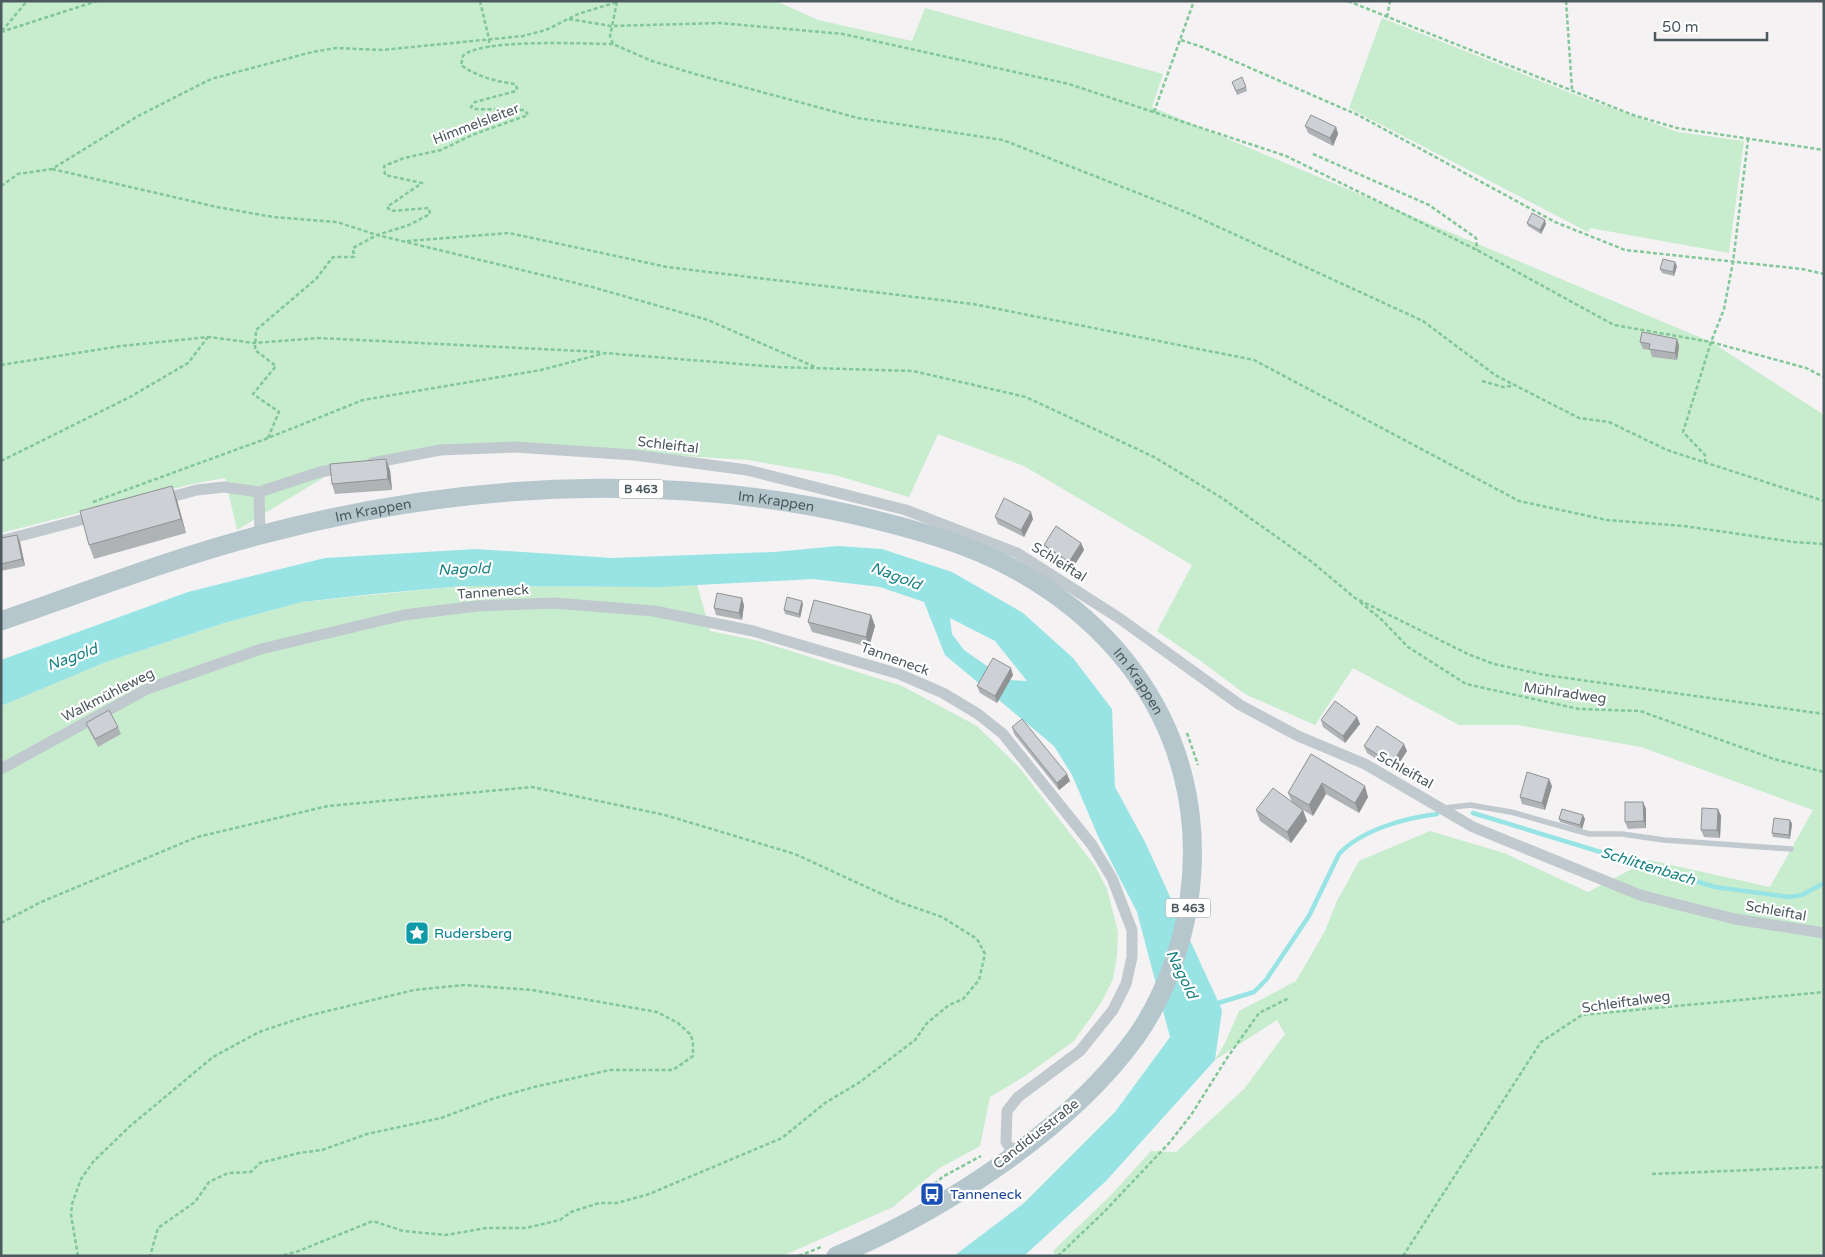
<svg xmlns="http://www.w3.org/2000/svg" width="1825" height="1257" font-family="'Varela Round',sans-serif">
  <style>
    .green { fill: #c7ecce }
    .water { fill: #98e4e4; fill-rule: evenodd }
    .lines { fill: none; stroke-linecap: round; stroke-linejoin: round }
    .stream { stroke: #98e4e4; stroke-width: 4.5 }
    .path { stroke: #82c797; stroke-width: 2.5; stroke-dasharray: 4 2.5; stroke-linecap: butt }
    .service { stroke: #c0c9cd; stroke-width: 5.5 }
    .minor { stroke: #c0c9cd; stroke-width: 11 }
    .primary { stroke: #b5c6cd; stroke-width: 19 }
    .wall { fill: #b0b3b6 }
    .shaded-wall { fill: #909294 }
    .building { fill: #cdd0d4; stroke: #909294 }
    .labels { text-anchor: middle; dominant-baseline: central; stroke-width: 4.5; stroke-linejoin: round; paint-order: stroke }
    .shield { fill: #fff; stroke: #828b8e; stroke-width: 1 }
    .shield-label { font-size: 12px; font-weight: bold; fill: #4c595e }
    .street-label { font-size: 14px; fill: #4c595e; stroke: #fff }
    .culture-label { font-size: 14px; fill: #0d838f; stroke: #fff; text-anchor: start }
    .transit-label { font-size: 14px; fill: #164399; stroke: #fff; text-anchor: start }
    .water-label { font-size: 15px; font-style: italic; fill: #1a8384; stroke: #fff }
  </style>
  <rect width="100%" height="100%" fill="#f4f2f3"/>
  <!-- green -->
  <path class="green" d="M 1,1 L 776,1 L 818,20 L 912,41 L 925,8 L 1163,74 L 1152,107 L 1711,342 L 1824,415 L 1824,1256 L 1055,1256 L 1053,1251 L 1112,1194 L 1151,1151 L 1176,1152 L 1244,1089 L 1285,1034 L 1277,1020 L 1215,1060 L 1225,1043 L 1239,1011 L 1296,981 L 1325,931 L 1337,901 L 1359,861 L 1430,831 L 1504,853 L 1588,892 L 1649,860 L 1770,887 L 1813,810 L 1641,747 L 1517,725 L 1459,725 L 1353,668 L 1315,725 L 1245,694 L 1198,659 L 1157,631 L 1192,565 L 1024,466 L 938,434 L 909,497 L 835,475 L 748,460 L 584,450 L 464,451 L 338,469 L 237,530 L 225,478 L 192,484 L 1,533 Z
    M 1382,18 L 1573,94 L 1678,132 L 1744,141 L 1729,253 L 1590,228 L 1588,232 L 1349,108 Z
    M 697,584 L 710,631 L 759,641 L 902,686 L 977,726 L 1019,767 L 1095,866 L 1107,889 L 1118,932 L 1117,956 L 1113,979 L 1101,1003 L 1074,1041 L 1025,1076 L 990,1097 L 980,1146 L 938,1169 L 893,1207 L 787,1254 L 779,1256 L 1,1256 L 1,706 L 106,662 L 224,623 L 302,602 L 462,586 L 660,587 Z"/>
  <!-- water -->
  <path class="water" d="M 838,546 L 882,549 L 952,572 L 1023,613 L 1073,658 L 1112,709 L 1115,787 L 1145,842 L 1222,1010 L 1215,1060 L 1106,1181 L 1024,1256 L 954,1256 L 1024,1203 L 1115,1112 L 1170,1037 L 1137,912 L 1098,836 L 1072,775 L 1054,746 L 945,655 L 924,602 L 880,587 L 813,579 L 660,587 L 462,586 L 374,594 L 302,602 L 224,623 L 106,662 L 1,706 L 1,660 L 188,592 L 325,558 L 476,549 L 612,558 L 774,552 ZM 950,618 L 995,641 L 1027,681 L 1007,680 L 964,650 L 952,634 Z"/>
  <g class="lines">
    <!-- stream -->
    <path class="stream" d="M 1473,813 L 1715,887 L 1789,897 L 1802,895 L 1824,883
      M 1215,1004 L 1254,992 L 1266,980 L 1309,916 L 1339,854 C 1361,830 1405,818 1437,814"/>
    <!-- path -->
    <path class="path" d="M 480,1 L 489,39 L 489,47
      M 1348,1 L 1633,115 L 1677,128 L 1824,150
      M 1566,1 L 1572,89
      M 617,2 L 610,36 L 613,44 L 652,61 L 695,74 L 858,118 L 1003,140 L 1186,212 L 1423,321 L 1495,375 L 1579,418 L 1609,422 L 1667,450 L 1824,501
      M 1387,17 L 1390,1
      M 569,19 L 611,26 L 720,23 L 843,34 L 1069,84 L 1286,156 L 1477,250 L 1614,325 L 1711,342 L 1806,368 L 1824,377
      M 2,31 L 27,1
      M 1,32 L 97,1
      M 1181,40 L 1202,47 L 1358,115 L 1555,222 L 1625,250 L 1802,269 L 1824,274
      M 1154,112 L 1194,1
      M 1313,154 L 1429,205 L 1476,238 L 1477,250
      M 52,169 L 217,207 L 273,217 L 337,222 L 377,235 L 592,287 L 708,320 L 815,367
      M 1,186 L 18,174 L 52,169 L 138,116 L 211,79 L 312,52 L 336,48 L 382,50 L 523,36 L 546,30 L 578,14 L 617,2
      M 407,241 L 509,233 L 667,267 L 973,304 L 1254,360 L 1519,501 L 1607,520 L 1684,526 L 1794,542 L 1824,544
      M 1,365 L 121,346 L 209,337 L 254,343 L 319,338 L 601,352
      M 1482,381 L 1503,387 L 1512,386
      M 268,438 L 279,412 L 253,394 L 276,366 L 255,350 L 256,330 L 316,279 L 333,257 L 354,257 L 353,248 L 377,235 L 409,225 L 430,214 L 429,208 L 391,211 L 387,207 L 422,183 L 385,175 L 384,166 L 404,158 L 441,150 L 472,135 L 528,115 L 525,110 L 474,109 L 471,107 L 475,102 L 516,91 L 517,88 L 515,84 C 498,82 475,76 461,65 L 463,56 C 481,38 585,44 613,44
      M 1,461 L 130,397 L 188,363 L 208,337
      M 1705,463 L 1705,455 L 1683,432 L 1711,342 L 1724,309 L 1733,262 L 1748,140
      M 93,502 L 268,438 L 363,400 L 541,370 L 605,353 L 777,367 L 913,371 L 1026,397 L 1154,457 L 1222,498 L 1312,562 L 1355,598 L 1470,655 L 1494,664 L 1545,675 L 1824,714
      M 1360,602 L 1381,619 L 1408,647 L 1466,684 L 1579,709 L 1640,711 L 1774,759 L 1824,772
      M 1187,733 L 1198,765
      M 1,923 L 41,902 L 197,837 L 328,806 L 532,787 L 665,815 L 795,854 L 899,902 L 942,917 L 977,939 L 985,954 L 979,980 L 963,999 L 949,1005 L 927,1023 L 915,1040 L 860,1082 L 825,1103 L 782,1138 L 649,1194 L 617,1203 L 599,1203 L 571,1212 L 560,1220 L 526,1228 L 486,1228 L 446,1235 L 403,1231 L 373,1221 L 296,1252 L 280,1256
      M 1652,1174 L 1824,1167
      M 924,1192 L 944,1176 L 981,1156
      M 78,1256 L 71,1215 L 72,1204 L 81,1179 L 93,1162 L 129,1127 L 213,1057 L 259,1032 L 307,1016 L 414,990 L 464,985 L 532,990 L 657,1012 L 678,1023 L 690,1034 L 693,1041 L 693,1056 L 673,1070 L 610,1070 L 534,1087 L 492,1099 L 441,1118 L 367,1134 L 322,1150 L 299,1153 L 260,1163 L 251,1172 L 228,1173 L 209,1182 L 195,1202 L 158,1228 L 150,1256
      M 799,1256 L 821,1247
      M 1058,1256 L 1105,1211 L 1170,1142 L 1191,1115 L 1227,1058 L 1259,1013 L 1289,998
      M 1403,1256 L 1541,1042 L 1582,1015 L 1824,992"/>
    <!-- service -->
    <path class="service" d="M 1445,808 L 1470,805 L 1511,812 L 1589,834 L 1622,834 L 1664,840 L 1791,849"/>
    <!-- minor -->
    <path class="minor" d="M 372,463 L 440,450 L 515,447 L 634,455 L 747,470 L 906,510 L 1017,553 L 1119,618 L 1240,705 L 1298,736 L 1365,764 L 1473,827 L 1640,895 L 1735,919 L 1824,933
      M 259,492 L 260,535
      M 163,499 L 197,490 L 224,487 L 259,492 L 320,472 L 344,468
      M 1,541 L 96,516
      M 1,769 L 147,689 L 261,649 L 404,615 L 477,606 L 554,603 L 654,611 L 753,631 L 899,674 L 943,693 L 978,714 L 1003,734 L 1092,845 L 1112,878 L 1132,930 L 1132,957 L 1126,984 L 1113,1010 L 1080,1051 L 1018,1097 L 1007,1111 L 1006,1142 L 1014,1154"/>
    <!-- primary -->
    <path class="primary" id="s1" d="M 1,621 C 88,591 175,557 264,534 C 483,476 719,469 937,537 C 1100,587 1214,724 1189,900 C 1182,948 1164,997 1136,1037 C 1068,1131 941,1212 836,1256"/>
  </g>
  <!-- wall -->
  <path class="wall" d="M 1232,82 L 1246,87 L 1247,91 L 1237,95 Z
    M 1305,126 L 1336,127 L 1338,134 L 1333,146 L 1308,133 Z
    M 1527,223 L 1546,224 L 1541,234 L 1528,226 Z
    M 1677,266 L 1674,276 L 1662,273 L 1660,269 Z
    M 1677,339 L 1679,346 L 1677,360 L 1652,357 L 1650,350 L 1643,349 L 1640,342 Z
    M 390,470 L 392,490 L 335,494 L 332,484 Z
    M 177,500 L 186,533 L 94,559 L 89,545 Z
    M 995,517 L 1033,519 L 1024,537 L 998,524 Z
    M 17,535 L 20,542 L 25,566 L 1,571 L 1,538 Z
    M 1081,543 L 1084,550 L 1072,569 L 1046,552 L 1044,545 Z
    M 803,604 L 800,618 L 785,614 L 784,610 Z
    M 744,605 L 742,620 L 716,615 L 714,608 Z
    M 871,615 L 875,626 L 869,647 L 812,632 L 808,622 Z
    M 1013,675 L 997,703 L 980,693 L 977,686 Z
    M 1357,717 L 1360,724 L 1345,743 L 1323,727 L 1321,720 Z
    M 86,723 L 118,727 L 121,734 L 98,747 L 89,730 Z
    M 1012,727 L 1070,781 L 1059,790 L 1014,734 Z
    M 1364,746 L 1407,751 L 1394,771 L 1367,753 Z
    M 1311,754 L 1368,797 L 1359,813 L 1326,794 L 1313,816 L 1303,810 L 1307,821 L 1291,843 L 1260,821 L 1256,810 L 1292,802 L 1288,793 Z
    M 1552,786 L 1545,810 L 1522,804 L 1520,797 Z
    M 1643,802 L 1646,809 L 1646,828 L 1628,829 L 1625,822 Z
    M 1718,809 L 1721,816 L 1720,838 L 1704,837 L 1701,830 Z
    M 1559,819 L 1585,819 L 1582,829 L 1560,822 Z
    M 1790,820 L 1792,824 L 1790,839 L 1773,837 L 1772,833 Z"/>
  <!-- shaded-wall -->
  <path class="shaded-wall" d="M 1336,127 L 1338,134 L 1333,146 L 1330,138 Z
    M 1545,220 L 1546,224 L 1541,234 L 1540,230 Z
    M 1675,262 L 1677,266 L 1674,276 L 1673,272 Z
    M 1677,339 L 1679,346 L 1677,360 L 1675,353 Z
    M 386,459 L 390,470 L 392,490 L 388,479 Z
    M 172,486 L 177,500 L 186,533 L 181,519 Z
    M 1031,512 L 1033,519 L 1024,537 L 1021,530 Z
    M 17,535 L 20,542 L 25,566 L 22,559 Z
    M 1081,543 L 1084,550 L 1072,569 L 1069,562 Z
    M 742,598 L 744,605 L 742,620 L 739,613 Z
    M 802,601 L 803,604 L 800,618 L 799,614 Z
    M 871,615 L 875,626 L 869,647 L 866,637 Z
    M 1011,668 L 1013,675 L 997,703 L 995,696 Z
    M 1357,717 L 1360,724 L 1345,743 L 1343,736 Z
    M 1404,744 L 1407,751 L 1394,771 L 1392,764 Z
    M 1067,774 L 1070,781 L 1059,790 L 1057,783 Z
    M 1549,779 L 1552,786 L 1545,810 L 1542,803 Z
    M 1322,783 L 1326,794 L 1313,816 L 1309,805 Z
    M 1365,786 L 1368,797 L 1359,813 L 1355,803 Z
    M 1643,802 L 1646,809 L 1646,828 L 1644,821 Z
    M 1718,809 L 1721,816 L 1720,838 L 1717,830 Z
    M 1303,810 L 1307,821 L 1291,843 L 1287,832 Z
    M 1583,815 L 1585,819 L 1582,829 L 1580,825 Z
    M 1790,820 L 1792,824 L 1790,839 L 1789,835 Z"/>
  <!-- building -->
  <path class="building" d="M 1242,77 L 1246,87 L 1236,91 L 1232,82 Z
    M 1311,115 L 1336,127 L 1330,138 L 1305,126 Z
    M 1532,213 L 1545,220 L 1540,230 L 1527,223 Z
    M 1663,259 L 1675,262 L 1673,272 L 1660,269 Z
    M 1642,332 L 1677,339 L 1675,353 L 1649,349 L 1650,344 L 1640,342 Z
    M 386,459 L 388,479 L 332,484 L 330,464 Z
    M 172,486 L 181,519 L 89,545 L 80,511 Z
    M 1004,498 L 1031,512 L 1021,530 L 995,517 Z
    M 1056,526 L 1081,543 L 1069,562 L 1044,545 Z
    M 17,535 L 22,559 L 1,564 L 1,538 Z
    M 717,593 L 742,598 L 739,613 L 714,608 Z
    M 787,597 L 802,601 L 799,614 L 784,610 Z
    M 814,600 L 871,615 L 866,637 L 808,622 Z
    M 993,658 L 1011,668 L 995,696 L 977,686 Z
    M 1335,701 L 1357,717 L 1343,736 L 1321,720 Z
    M 109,710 L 118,727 L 95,739 L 86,723 Z
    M 1022,719 L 1067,774 L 1057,783 L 1012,727 Z
    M 1377,726 L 1404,744 L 1392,764 L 1364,746 Z
    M 1311,754 L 1365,786 L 1355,803 L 1322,783 L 1309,805 L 1288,793 Z
    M 1527,772 L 1549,779 L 1542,803 L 1520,797 Z
    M 1273,788 L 1303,810 L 1287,832 L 1256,810 Z
    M 1625,802 L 1643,802 L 1644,821 L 1625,822 Z
    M 1702,808 L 1718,809 L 1717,830 L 1701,830 Z
    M 1562,809 L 1583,815 L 1580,825 L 1559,819 Z
    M 1774,818 L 1790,820 L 1789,835 L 1772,833 Z"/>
  <!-- icons -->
  <defs>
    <g id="sight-square" transform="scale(1.25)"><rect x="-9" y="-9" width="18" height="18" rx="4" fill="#0f9aa8" stroke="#fff"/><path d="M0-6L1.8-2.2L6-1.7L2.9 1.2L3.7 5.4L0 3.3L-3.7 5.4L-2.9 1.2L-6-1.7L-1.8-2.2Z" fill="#fff"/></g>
    <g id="bus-square" transform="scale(1.25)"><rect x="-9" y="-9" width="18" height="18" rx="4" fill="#1a4fb4" stroke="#fff"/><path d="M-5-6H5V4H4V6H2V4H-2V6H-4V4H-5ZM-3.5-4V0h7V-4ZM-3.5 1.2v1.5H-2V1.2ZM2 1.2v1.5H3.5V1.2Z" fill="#fff"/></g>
  </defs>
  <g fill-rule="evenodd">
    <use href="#sight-square" x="417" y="933"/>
    <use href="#bus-square" x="932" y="1194"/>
  </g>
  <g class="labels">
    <!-- shield labels -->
    <g class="shield">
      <rect x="618.5" y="479.5" width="45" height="19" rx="4"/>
      <rect x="1165.5" y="898.5" width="45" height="19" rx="4"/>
    </g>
    <g class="shield-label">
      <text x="641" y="489">B 463</text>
      <text x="1188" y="908">B 463</text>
    </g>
    <!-- street labels -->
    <g class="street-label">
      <text transform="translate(476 124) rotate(-21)">Himmelsleiter</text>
      <text transform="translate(668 445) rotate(7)">Schleiftal</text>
      <text stroke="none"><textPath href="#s1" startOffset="794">Im Krappen</textPath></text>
      <text stroke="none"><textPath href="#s1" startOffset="389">Im Krappen</textPath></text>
      <text transform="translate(1059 562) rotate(32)">Schleiftal</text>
      <text transform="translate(493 592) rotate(-4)">Tanneneck</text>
      <text transform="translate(895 659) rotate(20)">Tanneneck</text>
      <text stroke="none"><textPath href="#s1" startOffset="1212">Im Krappen</textPath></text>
      <text transform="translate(1565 693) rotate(8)">Mühlradweg</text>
      <text transform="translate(108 695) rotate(-27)">Walkmühleweg</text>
      <text transform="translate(1405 770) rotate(29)">Schleiftal</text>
      <text transform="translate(1776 911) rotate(10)">Schleiftal</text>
      <text transform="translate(1626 1002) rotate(-8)">Schleiftalweg</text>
      <text transform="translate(1036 1134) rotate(-38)">Candidusstraße</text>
    </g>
    <!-- culture labels -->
    <g class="culture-label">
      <text x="434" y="933">Rudersberg</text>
    </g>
    <!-- transit labels -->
    <g class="transit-label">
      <text x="950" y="1194">Tanneneck</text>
    </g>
    <!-- water labels -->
    <g class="water-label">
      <text transform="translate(464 569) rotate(-2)">Nagold</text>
      <text transform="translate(896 576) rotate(21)">Nagold</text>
      <text transform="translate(72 657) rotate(-20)">Nagold</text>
      <text transform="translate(1648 866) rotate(17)">Schlittenbach</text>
      <text transform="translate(1182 974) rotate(64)">Nagold</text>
    </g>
  </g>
  <!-- border -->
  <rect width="1825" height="1257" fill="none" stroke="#4c595e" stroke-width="5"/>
  <!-- scale -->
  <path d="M1655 32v8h112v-8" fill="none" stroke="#4c595e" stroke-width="2.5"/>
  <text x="1662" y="32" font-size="15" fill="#4c595e" stroke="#ffffff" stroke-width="4" paint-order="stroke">50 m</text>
</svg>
